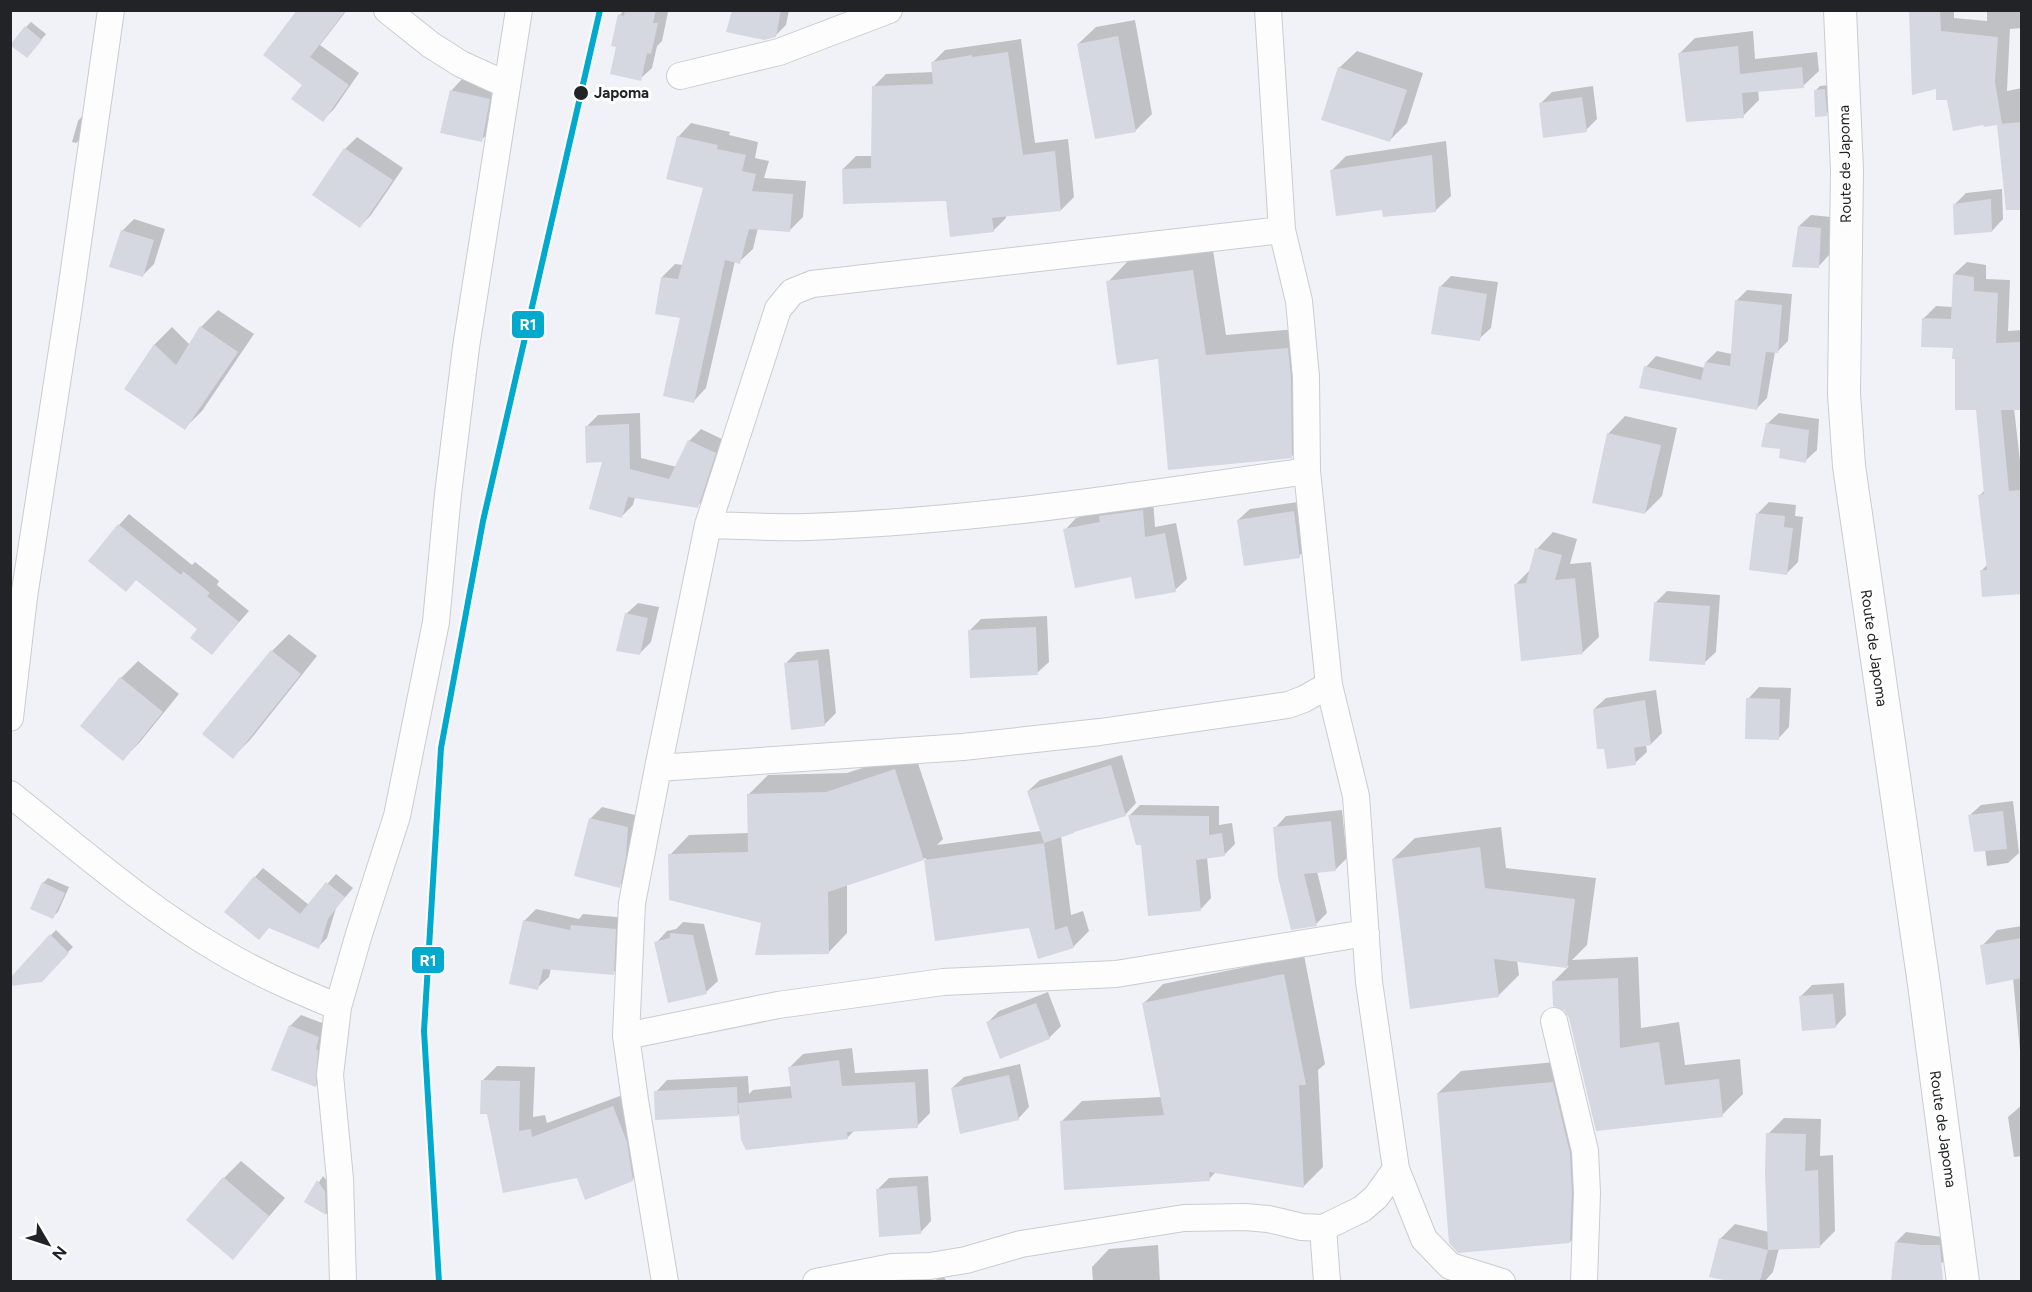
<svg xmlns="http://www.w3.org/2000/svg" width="2032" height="1292" font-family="Figtree,sans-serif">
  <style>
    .shadow { fill: #0003 }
    .building { fill: #d5d8e0 }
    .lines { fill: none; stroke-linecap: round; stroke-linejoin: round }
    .minor-casing { stroke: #cacccf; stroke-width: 28 }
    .tertiary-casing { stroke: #cacccf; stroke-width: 34 }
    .minor { stroke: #fdfdfe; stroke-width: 26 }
    .tertiary { stroke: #fdfdfe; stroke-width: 32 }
    .rail-1-casing { stroke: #fff; stroke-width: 10 }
    .rail-1 { stroke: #00a9ce; stroke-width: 6 }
    .stop-dot { fill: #212326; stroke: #fff; stroke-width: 2 }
    .labels { text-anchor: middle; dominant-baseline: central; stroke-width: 6; stroke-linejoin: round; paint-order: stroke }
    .stop-label { font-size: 15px; font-weight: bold; fill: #212326; stroke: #fff; text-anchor: start }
    .street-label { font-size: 15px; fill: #212326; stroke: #fff }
    .line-badge { stroke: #fff; stroke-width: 2 }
    .badge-label { font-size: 16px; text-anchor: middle; font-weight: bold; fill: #fff }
  </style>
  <rect width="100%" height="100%" fill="#f0f2f7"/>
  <!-- shadow -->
  <path class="shadow" d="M 299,10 L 347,10 L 320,45 L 359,73 L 334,109 L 323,120 L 304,84 Z
    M 624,10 L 664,10 L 668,12 L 662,41 L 657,46 L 652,68 L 640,79 L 620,15 Z
    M 733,10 L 789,10 L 786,25 L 775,36 Z
    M 1911,10 L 1954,10 L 1954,18 L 1987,21 L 1987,10 L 2022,10 L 2022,28 L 2010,29 L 2007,91 L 2022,88 L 2022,186 L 1999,123 L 1948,99 L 1938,87 Z
    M 1135,20 L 1152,114 L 1135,131 L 1078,44 L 1096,27 Z
    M 31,22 L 46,34 L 32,51 L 26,27 Z
    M 1753,31 L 1755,59 L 1817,52 L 1819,71 L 1803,86 L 1758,90 L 1759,100 L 1743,116 L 1679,54 L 1695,38 Z
    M 1021,39 L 1035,143 L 1068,139 L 1074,197 L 1061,210 L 1006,215 L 1006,218 L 993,231 L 948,199 L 843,169 L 856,156 L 872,156 L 873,87 L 886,74 L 933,72 L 932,63 L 945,50 Z
    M 1357,51 L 1423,73 L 1407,123 L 1390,140 L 1339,68 Z
    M 462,79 L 500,88 L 493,129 L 481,140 L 451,91 Z
    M 1830,85 L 1831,109 L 1826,114 L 1815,91 L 1820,86 Z
    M 1593,86 L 1597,119 L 1586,130 L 1541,103 L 1552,92 Z
    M 83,115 L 82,138 L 76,143 L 72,142 L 78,121 Z
    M 691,123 L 730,132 L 729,135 L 758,142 L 755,158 L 769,161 L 764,178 L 806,181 L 803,217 L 790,230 L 758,228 L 753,249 L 739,262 L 735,261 L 706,388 L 693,402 L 681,317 L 662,277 L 675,264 L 683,265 L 705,187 L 678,137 Z
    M 357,137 L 403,168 L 371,215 L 360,226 L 314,195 L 345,149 Z
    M 1446,141 L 1451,196 L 1435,211 L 1331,171 L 1346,156 Z
    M 2002,189 L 2003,219 L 1992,231 L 1954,205 L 1966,193 Z
    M 1811,215 L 1831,217 L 1829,255 L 1818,267 L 1799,226 Z
    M 134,219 L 165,229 L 154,264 L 142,276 L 122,231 Z
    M 1213,250 L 1226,335 L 1308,328 L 1312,436 L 1291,457 L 1159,358 L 1108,282 L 1128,261 Z
    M 1967,262 L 1986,265 L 1986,279 L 2010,280 L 2008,331 L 2022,330 L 2022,408 L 2014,408 L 2022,479 L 2022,593 L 1981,571 L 1987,565 L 1980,495 L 1986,489 L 1977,408 L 1954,346 L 1923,319 L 1936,306 L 1953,307 L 1954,274 Z
    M 1451,276 L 1498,282 L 1491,328 L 1479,339 L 1440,287 Z
    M 1747,290 L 1792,294 L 1788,341 L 1777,352 L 1775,352 L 1767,398 L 1756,409 L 1646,367 L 1656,356 L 1705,368 L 1706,362 L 1717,351 L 1732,354 L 1736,301 Z
    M 218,310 L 254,334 L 202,411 L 185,428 L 126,389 L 155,344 L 172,327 L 190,345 L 201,327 Z
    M 640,413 L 641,458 L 677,467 L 689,441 L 701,429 L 726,441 L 709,495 L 697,506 L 635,497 L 633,505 L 622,516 L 604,461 L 587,426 L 598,415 Z
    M 1779,413 L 1819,419 L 1817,450 L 1805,461 L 1767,424 Z
    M 1625,416 L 1677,428 L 1662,496 L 1645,513 L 1608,434 Z
    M 1153,499 L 1155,527 L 1176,523 L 1187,579 L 1175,590 L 1065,530 L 1076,518 Z
    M 1305,501 L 1311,545 L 1299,556 L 1238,520 L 1250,509 Z
    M 1769,502 L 1796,505 L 1795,516 L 1803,517 L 1798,562 L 1787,573 L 1758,513 Z
    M 129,514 L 192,565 L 195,562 L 219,581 L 217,585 L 249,611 L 212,653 L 199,629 L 137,579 L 119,525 Z
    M 1553,532 L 1577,539 L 1570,564 L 1591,562 L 1599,637 L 1582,653 L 1515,585 L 1531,569 L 1537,549 Z
    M 1667,591 L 1720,595 L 1716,652 L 1704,663 L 1655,603 Z
    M 638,603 L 659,607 L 651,642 L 639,654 L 626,614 Z
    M 1047,616 L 1049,662 L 1037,673 L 970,630 L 981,619 Z
    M 289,634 L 317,656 L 250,740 L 233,757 L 272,651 Z
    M 829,649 L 836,713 L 824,725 L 785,664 L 797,652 Z
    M 138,661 L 179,694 L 140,742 L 123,759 L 82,726 L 121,678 Z
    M 1759,687 L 1791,688 L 1789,727 L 1778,739 L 1748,699 Z
    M 1656,690 L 1662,733 L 1651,744 L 1646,745 L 1647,752 L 1635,763 L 1605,747 L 1594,709 L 1606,698 Z
    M 914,751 L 943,839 L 937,845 L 1041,831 L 1028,791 L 1040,780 L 1122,755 L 1136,803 L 1125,815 L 1061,836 L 1071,915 L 1083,911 L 1089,931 L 1073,947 L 1031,927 L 936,939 L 926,858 L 847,884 L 847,933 L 828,953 L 762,922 L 670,855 L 689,835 L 749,833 L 749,794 L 768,775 L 847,773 Z
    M 2013,801 L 2019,853 L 2008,863 L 1987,866 L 1985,849 L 1970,815 L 1981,805 Z
    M 1140,805 L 1219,806 L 1219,825 L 1232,823 L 1235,844 L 1224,855 L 1207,857 L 1211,898 L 1201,909 L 1142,843 L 1129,816 Z
    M 602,807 L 639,816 L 631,875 L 619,886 L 590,819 Z
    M 1342,810 L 1347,858 L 1336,869 L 1317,871 L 1327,913 L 1316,924 L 1275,828 L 1286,816 Z
    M 1501,827 L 1506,868 L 1596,878 L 1587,945 L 1572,960 L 1638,957 L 1641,1028 L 1679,1022 L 1685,1065 L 1740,1059 L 1743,1094 L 1722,1115 L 1597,1129 L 1570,1017 L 1554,981 L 1569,966 L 1517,960 L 1519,975 L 1498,996 L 1393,859 L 1415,838 Z
    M 263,868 L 309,905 L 336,874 L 353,888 L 336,908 L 327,938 L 318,947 L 269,927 L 255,877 Z
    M 48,878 L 69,887 L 58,912 L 52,917 L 43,883 Z
    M 536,909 L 579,919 L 583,914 L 627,918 L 625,962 L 613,973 L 551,968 L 549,977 L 537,988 L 524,921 Z
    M 683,922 L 704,924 L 718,981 L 706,992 L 656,943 L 667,931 L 676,929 Z
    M 2022,926 L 2022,1051 L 2020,1051 L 2013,978 L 1982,946 L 1997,930 Z
    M 56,930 L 73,947 L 41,980 L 51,935 Z
    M 1304,955 L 1325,1064 L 1318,1070 L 1323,1167 L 1304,1186 L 1217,1171 L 1209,1179 L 1062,1121 L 1082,1101 L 1162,1097 L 1143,1004 L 1163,984 Z
    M 1844,983 L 1846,1015 L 1835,1027 L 1801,996 L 1812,985 Z
    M 1048,992 L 1061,1026 L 1049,1038 L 988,1022 L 999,1011 Z
    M 301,1015 L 330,1026 L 326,1075 L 315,1086 L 290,1026 Z
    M 852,1048 L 855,1073 L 928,1069 L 930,1113 L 917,1126 L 855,1130 L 847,1138 L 740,1112 L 738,1115 L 656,1092 L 667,1080 L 748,1076 L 749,1094 L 753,1090 L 792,1086 L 790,1067 L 803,1054 Z
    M 1576,1060 L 1592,1219 L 1570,1242 L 1438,1093 L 1461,1071 Z
    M 1020,1064 L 1029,1107 L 1018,1119 L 952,1088 L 964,1077 Z
    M 497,1066 L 535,1067 L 533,1117 L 545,1115 L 547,1123 L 628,1093 L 647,1165 L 632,1180 L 578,1177 L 504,1192 L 482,1081 Z
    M 2022,1105 L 2022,1156 L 2014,1157 L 2008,1117 Z
    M 1784,1118 L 1821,1119 L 1820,1156 L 1833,1155 L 1835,1231 L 1820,1246 L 1779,1248 L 1773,1272 L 1764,1282 L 1735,1282 L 1711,1276 L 1720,1239 L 1735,1224 L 1769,1232 L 1768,1134 Z
    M 241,1161 L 285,1198 L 233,1258 L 224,1178 Z
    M 323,1176 L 330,1185 L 331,1209 L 326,1214 L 306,1202 Z
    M 928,1176 L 931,1221 L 920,1233 L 878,1189 L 889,1178 Z
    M 1906,1232 L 1950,1238 L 1952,1253 L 1942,1263 L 1928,1263 L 1928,1275 L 1921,1282 L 1893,1282 L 1896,1242 Z
    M 1158,1245 L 1160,1282 L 1093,1282 L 1092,1267 L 1109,1249 Z
    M 943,1275 L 947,1282 L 933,1282 Z"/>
  <!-- building -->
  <path class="building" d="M 297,10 L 346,10 L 310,57 L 349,85 L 323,122 L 291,99 L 302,85 L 263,55 Z
    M 625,10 L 656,10 L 653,23 L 658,23 L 651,54 L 647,53 L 641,81 L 610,74 L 616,47 L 611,46 L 618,14 L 624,16 Z
    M 732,10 L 781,10 L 776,37 L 764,40 L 726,32 Z
    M 1909,10 L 1940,10 L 1941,31 L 1998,37 L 1995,82 L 2002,124 L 1998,124 L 2022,122 L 2022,210 L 2006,210 L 1997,125 L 1984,127 L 1983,125 L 1953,131 L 1947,100 L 1936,100 L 1936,89 L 1912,95 Z
    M 25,26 L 42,40 L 27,58 L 10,45 Z
    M 1118,36 L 1136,132 L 1095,139 L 1077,44 Z
    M 1738,46 L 1740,74 L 1802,67 L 1804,88 L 1742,93 L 1744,118 L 1686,122 L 1678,53 Z
    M 1008,52 L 1023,155 L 1055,151 L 1061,211 L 992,218 L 994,232 L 950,237 L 946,201 L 843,204 L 842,169 L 871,168 L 872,86 L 933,84 L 931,62 L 972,55 L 972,57 Z
    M 1338,67 L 1407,90 L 1390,142 L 1321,120 Z
    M 1825,89 L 1827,116 L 1815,117 L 1814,90 Z
    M 450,90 L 490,99 L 482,142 L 440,133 Z
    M 1582,97 L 1587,132 L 1543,138 L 1539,103 Z
    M 677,136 L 718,145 L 717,149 L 746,155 L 742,171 L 756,174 L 752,191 L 793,194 L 790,232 L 749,229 L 740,264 L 725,260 L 694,403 L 663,396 L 680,318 L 655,314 L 661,277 L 678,279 L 703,188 L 666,179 Z
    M 344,148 L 393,180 L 360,228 L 312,195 Z
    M 1432,155 L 1436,212 L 1383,217 L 1382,210 L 1336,216 L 1330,170 Z
    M 1991,199 L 1992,232 L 1954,235 L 1953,204 Z
    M 1798,226 L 1821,228 L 1819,268 L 1792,267 Z
    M 121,230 L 154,240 L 143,277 L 109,267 Z
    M 1193,270 L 1206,355 L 1288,348 L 1291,378 L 1292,458 L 1168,470 L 1158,359 L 1117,365 L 1106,281 Z
    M 1953,274 L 1974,277 L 1974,291 L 1998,293 L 1996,343 L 2022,342 L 2022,410 L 2001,410 L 2009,491 L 2020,490 L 2022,594 L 1982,597 L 1980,570 L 1987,570 L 1978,495 L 1984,494 L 1976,410 L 1955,410 L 1955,359 L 1952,359 L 1953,348 L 1921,347 L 1922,318 L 1951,319 Z
    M 1439,286 L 1487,294 L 1480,341 L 1431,334 Z
    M 1735,300 L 1782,305 L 1778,353 L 1766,352 L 1757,410 L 1639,388 L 1644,366 L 1701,380 L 1705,362 L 1730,366 Z
    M 200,326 L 238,352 L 185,430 L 124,389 L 154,344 L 176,365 Z
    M 1766,423 L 1809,430 L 1806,463 L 1779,458 L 1780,449 L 1761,447 Z
    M 629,424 L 630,469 L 669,479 L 688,440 L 716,453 L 698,508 L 628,497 L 622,518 L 589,509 L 602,462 L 586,463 L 585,426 Z
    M 1607,433 L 1661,445 L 1645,514 L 1592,503 Z
    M 1143,510 L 1145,537 L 1165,533 L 1176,592 L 1135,599 L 1131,577 L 1075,588 L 1063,529 L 1100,522 L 1099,516 Z
    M 1294,511 L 1300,558 L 1244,566 L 1237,520 Z
    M 1756,513 L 1785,516 L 1784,527 L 1793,528 L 1787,575 L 1749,570 Z
    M 118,524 L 181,575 L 183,571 L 210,593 L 207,596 L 239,622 L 212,655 L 190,638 L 197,629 L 136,580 L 126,592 L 88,561 Z
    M 1535,548 L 1562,555 L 1555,580 L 1575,578 L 1583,654 L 1521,661 L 1514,584 L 1526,583 Z
    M 1654,602 L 1710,606 L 1705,665 L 1649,661 Z
    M 625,613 L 648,618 L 640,655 L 616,651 Z
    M 1036,627 L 1038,675 L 970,678 L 968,630 Z
    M 271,650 L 301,674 L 233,759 L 202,734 Z
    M 818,660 L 825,726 L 791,730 L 784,663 Z
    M 120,677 L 163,712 L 123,761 L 80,726 Z
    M 1746,698 L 1780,699 L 1779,740 L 1745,739 Z
    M 1645,700 L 1651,745 L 1634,748 L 1636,765 L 1607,769 L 1604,749 L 1597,749 L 1593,709 Z
    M 1111,765 L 1126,816 L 1074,832 L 1074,833 L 1044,843 L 1027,791 Z
    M 895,769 L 924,860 L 828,892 L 829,954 L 755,955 L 761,923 L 669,900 L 668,854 L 748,852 L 747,794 L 826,792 Z
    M 2003,811 L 2007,849 L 1974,852 L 1968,815 Z
    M 1128,815 L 1209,816 L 1209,835 L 1222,833 L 1225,856 L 1196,860 L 1201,911 L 1148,916 L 1141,845 L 1136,845 Z
    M 589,818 L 628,827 L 626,857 L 620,888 L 574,876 Z
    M 1331,821 L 1336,871 L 1304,874 L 1317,926 L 1291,930 L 1278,877 L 1273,827 Z
    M 1044,843 L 1055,930 L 1067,926 L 1074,948 L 1038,959 L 1029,928 L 935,941 L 924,860 Z
    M 1480,847 L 1485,888 L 1575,899 L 1567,968 L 1494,959 L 1499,997 L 1410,1009 L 1392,859 Z
    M 254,876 L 300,914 L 326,882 L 345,897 L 328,919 L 319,949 L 269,928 L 259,940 L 224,912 Z
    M 42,882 L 65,893 L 53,919 L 30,909 Z
    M 523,920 L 570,930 L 571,925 L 616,929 L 614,975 L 543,969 L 538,990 L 509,984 Z
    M 670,933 L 693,935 L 707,994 L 668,1003 L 654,942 L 670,938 Z
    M 50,934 L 69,953 L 42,982 L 10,986 L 10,978 Z
    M 2022,938 L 2022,978 L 1986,985 L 1980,945 Z
    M 1284,974 L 1306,1085 L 1299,1085 L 1304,1188 L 1209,1172 L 1210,1181 L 1064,1190 L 1060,1121 L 1164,1115 L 1142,1003 Z
    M 1618,978 L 1620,1048 L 1659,1042 L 1665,1085 L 1719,1079 L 1723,1117 L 1596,1131 L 1569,1018 L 1564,1010 L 1553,1006 L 1552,981 Z
    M 1833,994 L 1836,1028 L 1802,1031 L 1799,996 Z
    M 1036,1003 L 1050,1039 L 1000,1059 L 986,1022 Z
    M 289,1025 L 319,1037 L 316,1049 L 318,1050 L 316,1087 L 271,1070 Z
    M 839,1060 L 842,1086 L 915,1082 L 918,1128 L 847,1132 L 848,1139 L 746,1150 L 741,1140 L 738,1103 L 792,1098 L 788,1067 Z
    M 1009,1075 L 1019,1120 L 960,1134 L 951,1088 Z
    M 481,1080 L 520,1081 L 519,1131 L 531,1129 L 532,1137 L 613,1106 L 627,1142 L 633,1181 L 585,1200 L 577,1178 L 503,1193 L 487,1114 L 480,1114 Z
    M 1553,1082 L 1570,1153 L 1572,1193 L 1570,1243 L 1458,1253 L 1449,1243 L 1437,1093 Z
    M 737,1087 L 738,1116 L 655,1120 L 654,1091 Z
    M 1766,1133 L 1806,1134 L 1805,1171 L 1818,1170 L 1820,1248 L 1768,1250 L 1765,1173 Z
    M 223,1177 L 269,1216 L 233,1260 L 186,1220 Z
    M 317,1180 L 325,1191 L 326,1215 L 304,1202 Z
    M 917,1186 L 921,1234 L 879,1237 L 876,1189 Z
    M 1719,1238 L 1768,1250 L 1760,1281 L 1729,1281 L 1709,1277 Z
    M 1895,1242 L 1923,1245 L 1940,1245 L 1943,1281 L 1891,1281 Z"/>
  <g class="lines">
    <!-- minor casing -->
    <g class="minor-casing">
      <path id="minor" d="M 387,10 L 431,45 L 461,64 L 507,85
        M 1268,10 L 1282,230 L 1299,301 L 1306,377 L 1307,471 L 1329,685 L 1356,796 L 1369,982 L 1396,1169 L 1424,1239 L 1450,1266 L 1502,1282
        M 680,76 L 779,52 L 889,10
        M 708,525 C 741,526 775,528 808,527 C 976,521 1141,495 1307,471
        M 10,718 L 24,597 L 69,305 L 111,10
        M 658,768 L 963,747 L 1100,732 L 1288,705 L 1304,699 L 1329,685
        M 10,794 C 78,848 144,906 219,950 C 257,973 297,990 338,1007
        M 1554,1021 L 1585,1151 L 1587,1193 L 1584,1282
        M 626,1036 L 778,1005 L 943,982 L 1116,974 L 1366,933
        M 1323,1228 L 1327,1282
        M 343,1282 L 340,1179 L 330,1075 L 338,1007 L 359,934 L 397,816 L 436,622 L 448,494 L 466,347 L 519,10
        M 665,1282 L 635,1100 L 626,1036 L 632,903 L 658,768 L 708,525 L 778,309 L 792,292 L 812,284 L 1282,230
        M 816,1282 L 892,1267 L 930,1266 L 966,1260 L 1021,1244 L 1184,1218 L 1245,1217 L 1268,1219 L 1302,1227 L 1323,1228 L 1362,1209 L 1376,1197 L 1396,1169"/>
    </g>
    <!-- tertiary casing -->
    <g class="tertiary-casing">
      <path id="tertiary" d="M 1840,10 L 1847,170 L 1844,394 L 1849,466 L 1924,984 L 1963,1282"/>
    </g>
    <!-- minor -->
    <use href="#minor" class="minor"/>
    <!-- tertiary -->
    <use href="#tertiary" class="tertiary"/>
    <!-- rail-1 casing -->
    <g class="rail-1-casing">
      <path id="rail-1" d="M 439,1282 L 424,1031 L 441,748 L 483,521 L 600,10"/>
    </g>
    <!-- rail-1 -->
    <use href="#rail-1" class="rail-1"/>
  </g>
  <!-- markers -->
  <circle class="stop-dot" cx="581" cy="93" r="8"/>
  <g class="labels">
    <!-- stop labels -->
    <g class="stop-label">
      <text x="594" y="93">Japoma</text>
    </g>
    <!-- street labels -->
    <g class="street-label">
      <text transform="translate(1845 164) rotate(-91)">Route de Japoma</text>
      <text transform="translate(1874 648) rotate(82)">Route de Japoma</text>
      <text transform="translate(1943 1129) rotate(82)">Route de Japoma</text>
    </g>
  </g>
  <g class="line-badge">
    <rect x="511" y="310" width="34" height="29" rx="6" fill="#00a9ce"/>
    <rect x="411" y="946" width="34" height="28" rx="6" fill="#00a9ce"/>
  </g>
  <g class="badge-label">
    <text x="528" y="330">R1</text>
    <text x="428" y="966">R1</text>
  </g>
  <!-- border -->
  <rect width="2032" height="1292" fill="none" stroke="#212326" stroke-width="24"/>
  <!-- north arrow -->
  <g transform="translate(48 1244) rotate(129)" stroke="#ffffff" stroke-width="4.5" paint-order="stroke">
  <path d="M0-4.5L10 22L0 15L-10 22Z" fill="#212326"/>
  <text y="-9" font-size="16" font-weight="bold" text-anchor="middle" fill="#212326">N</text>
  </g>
</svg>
